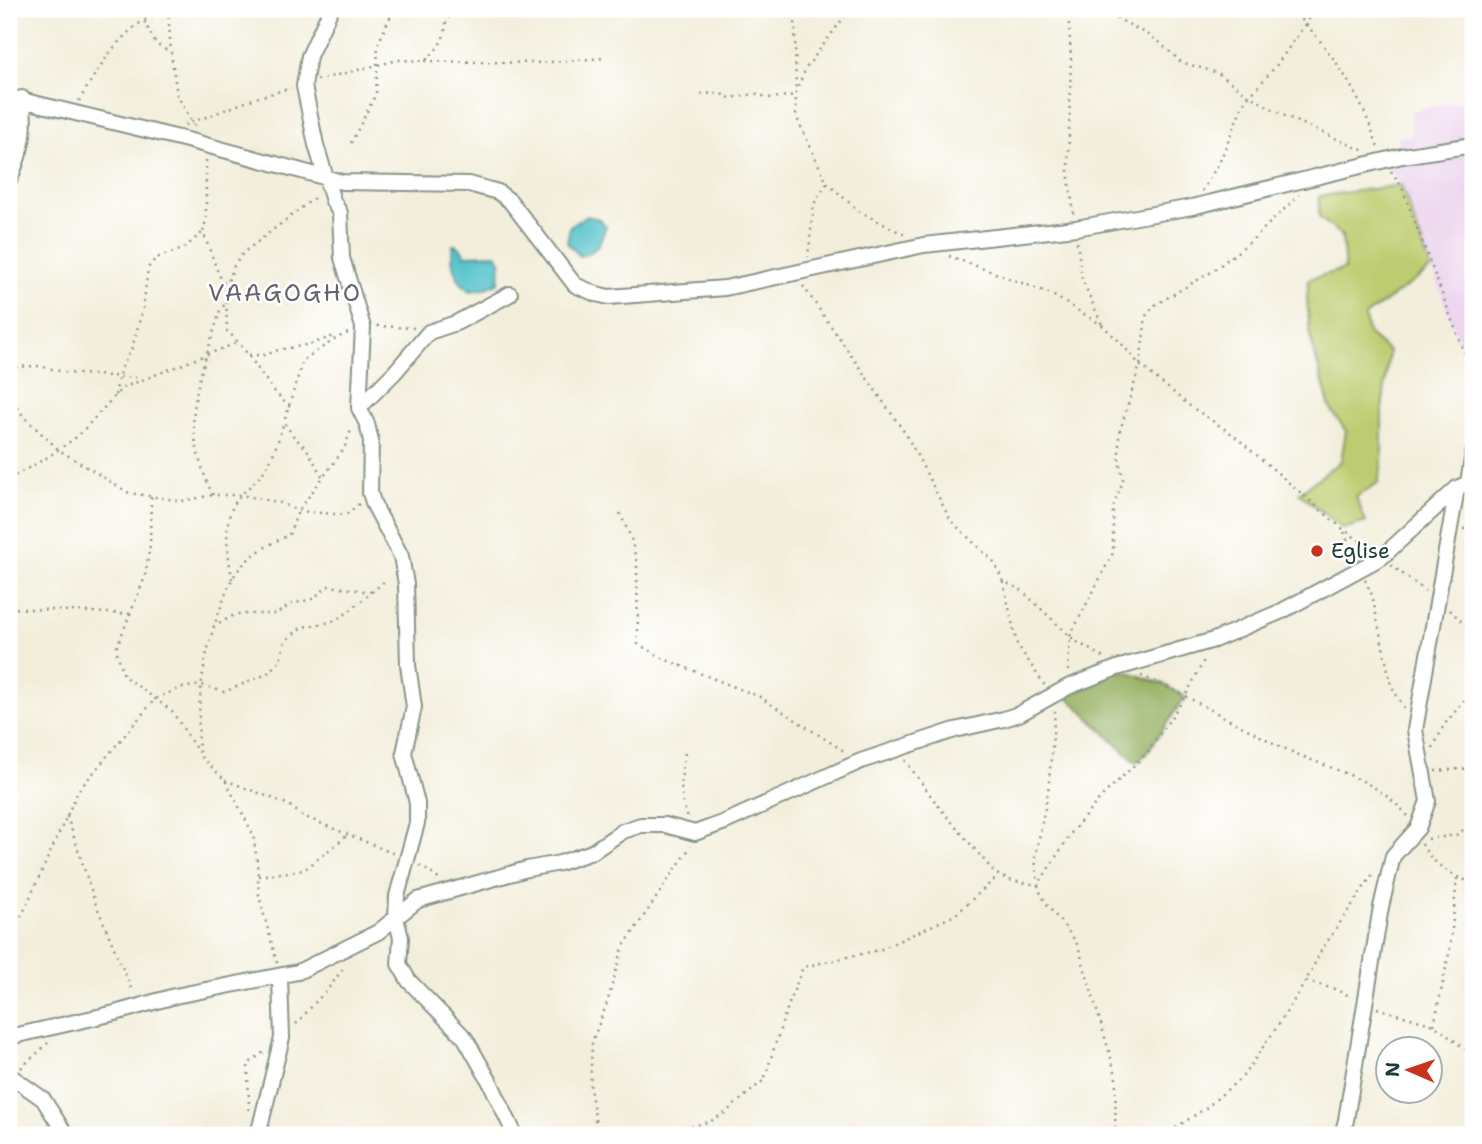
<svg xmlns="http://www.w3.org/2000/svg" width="1482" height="1144" font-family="'Shantell Sans',sans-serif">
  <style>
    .built { fill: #ebd1ec }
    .green { fill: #bdcc6f; stroke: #6e8452; stroke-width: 2 }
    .forest { fill: #96b062; stroke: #5a764b; stroke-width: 2 }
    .water { fill: #54c2ca; stroke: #3a807f; stroke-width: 2 }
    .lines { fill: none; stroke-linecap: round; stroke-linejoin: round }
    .street-casing { stroke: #899688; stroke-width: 18 }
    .path { stroke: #899688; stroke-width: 2.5; stroke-dasharray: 2 5; stroke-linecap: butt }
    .street { stroke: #fff; stroke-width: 14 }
    .poi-dot { fill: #c8321e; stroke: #fff; stroke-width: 2.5 }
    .labels { text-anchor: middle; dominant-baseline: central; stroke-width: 5; stroke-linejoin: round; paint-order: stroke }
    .poi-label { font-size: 21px; fill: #1f3d34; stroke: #fff; text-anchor: start }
    .quarter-label { font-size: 24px; letter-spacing: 2px; fill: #67626f; stroke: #fff }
  </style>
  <rect width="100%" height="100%" fill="#fff"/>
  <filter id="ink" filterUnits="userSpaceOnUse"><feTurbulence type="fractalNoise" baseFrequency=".0143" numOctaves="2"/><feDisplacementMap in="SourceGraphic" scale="14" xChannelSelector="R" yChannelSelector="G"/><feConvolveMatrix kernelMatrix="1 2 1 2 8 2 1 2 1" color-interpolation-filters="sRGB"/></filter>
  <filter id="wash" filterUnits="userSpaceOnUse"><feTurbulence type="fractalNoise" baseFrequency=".00686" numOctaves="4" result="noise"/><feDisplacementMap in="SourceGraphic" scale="28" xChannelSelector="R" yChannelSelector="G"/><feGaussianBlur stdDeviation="1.57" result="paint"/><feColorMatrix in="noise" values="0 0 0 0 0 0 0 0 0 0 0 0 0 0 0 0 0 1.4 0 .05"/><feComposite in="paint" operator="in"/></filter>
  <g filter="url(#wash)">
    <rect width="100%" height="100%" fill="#f3eedb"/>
    <!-- built -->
    <path class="built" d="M 1473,98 L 1473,367 L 1470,366 L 1452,324 L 1401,185 L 1383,160 L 1402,156 L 1398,137 L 1411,136 L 1411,111 Z"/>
    <!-- green -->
    <path class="green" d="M 1401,185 L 1431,269 L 1365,316 L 1368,334 L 1389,352 L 1382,411 L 1382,464 L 1378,483 L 1356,497 L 1366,522 L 1343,529 L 1299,493 L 1341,461 L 1346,431 L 1330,408 L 1310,336 L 1307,297 L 1309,279 L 1345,269 L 1342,236 L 1319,217 L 1319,196 Z"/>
    <!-- forest -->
    <path class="forest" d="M 1117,668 L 1163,684 L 1185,697 L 1146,754 L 1136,763 L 1061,691 Z"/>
    <!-- water -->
    <path class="water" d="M 586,216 L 599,219 L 606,226 C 599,244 599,251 580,256 L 567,243 L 570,226 Z
      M 453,245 L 458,246 L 466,255 L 496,254 L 501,260 L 499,282 L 484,289 L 470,291 C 455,280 450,264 453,245 Z"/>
  </g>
  <g filter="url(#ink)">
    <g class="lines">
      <!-- street casing -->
      <g class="street-casing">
        <path id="street" d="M 331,9 L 309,56 L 304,86 L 316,145 L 333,201 L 340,213 L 342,258 L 363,327 L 359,408 L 367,424 L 371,441 L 370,493 L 374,505 L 401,556 L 406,584 L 408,665 L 414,707 L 404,753 L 417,803 L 417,823 L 397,896 L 396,918 L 401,938 L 399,964 L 409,981 L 465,1038 L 490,1082 L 515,1135
          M 9,97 L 187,140 L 342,182 L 469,184 L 498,192 L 510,201 L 575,285 L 596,294 L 609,297 L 725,288 L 924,245 L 1076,228 L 1192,207 L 1402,156 L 1473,145
          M 9,181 C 22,150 27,132 22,98
          M 359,408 L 395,372 L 429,332 L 456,323 L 510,294
          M 9,1037 L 115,1013 L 175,996 L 298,972 L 378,932 L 418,900 L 527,869 L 560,863 L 592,852 L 623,831 L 641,825 L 665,825 L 695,833 L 725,822 L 861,761 L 955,730 L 1004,719 L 1019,714 L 1068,687 L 1117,668 L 1214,640 L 1282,611 L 1382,557 L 1457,488
          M 9,1075 L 43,1099 L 66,1135
          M 258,1135 L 282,1038 L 280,977
          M 1342,1135 L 1346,1120 L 1381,907 L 1393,856 L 1418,828 L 1428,801 L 1415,730 L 1457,488 L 1468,483 L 1473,453"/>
      </g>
      <!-- path -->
      <path class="path" d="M 138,9 L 156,44 L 171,53 L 177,95 L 195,127
        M 234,9 L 238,9
        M 792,9 L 795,15 L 796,116 L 827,183 L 814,204 L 808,257
        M 1068,9 L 1071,56 L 1068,171 L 1074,215
        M 1105,9 L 1117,18 L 1157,40 L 1181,62 L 1218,73 L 1250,96 L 1285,116 L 1364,151
        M 1292,9 C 1332,51 1359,91 1378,147
        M 168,10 L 171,52
        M 425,61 L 537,63 L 604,58
        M 317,80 L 398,60 L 425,61 C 438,49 446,39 446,20 L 459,9
        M 701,94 L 719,93 L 730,98 L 756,94 L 771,98 L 795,95 L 806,68 L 850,9
        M 79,101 C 102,62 128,15 177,9
        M 185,125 L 256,98 L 291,88
        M 351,143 L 376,94 L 378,44 L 389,19 L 397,9
        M 206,160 L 206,220 L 203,232 L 219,275 L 226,287 L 227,331 C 252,353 264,385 290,407
        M 1391,171 L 1401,185 L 1473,376
        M 827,183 L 860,212 L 905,235
        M 1202,191 L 1220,161 L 1243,104 L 1276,66 L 1316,9
        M 1077,242 L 1082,279 L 1102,325
        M 949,256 L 1049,293 L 1102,325 L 1120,342 L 1140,365 L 1190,406 L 1232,434 L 1343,529 L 1370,548
        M 803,286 L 907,436 L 951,521 L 994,562 L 1003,581 L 1021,590 L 1074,640 L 1104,658
        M 226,287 L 234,266 L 243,253 L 318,195
        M 377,326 L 416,328
        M 249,355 L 266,355 L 278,350 L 311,344 L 331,337 L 337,338
        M 9,367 L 39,366 L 68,373 L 140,378
        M 115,395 L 120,371 L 132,348 L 143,308 L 148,268 L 156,258 L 183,249 L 203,232
        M 9,396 L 24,417 L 59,450 L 129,493 L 182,501 L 213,495 L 241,495 L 281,503 L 298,511 L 346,515 L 359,504
        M 322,476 L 307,449 L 294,437 L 284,422 L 303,360 L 337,338 L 350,332
        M 9,479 L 48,457 L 78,436 L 122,388 L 239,342
        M 213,495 C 202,474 191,435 194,411 C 197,376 211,344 220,310 L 227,302
        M 151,497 L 150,545 L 145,577 L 116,649 L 124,676 L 172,711 L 198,752
        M 620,513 L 631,538 L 637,564 L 638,644 L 664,659 L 760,697 L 847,753
        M 1463,529 L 1473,529
        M 1344,532 L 1355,558
        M 1391,565 L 1425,591
        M 232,579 C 229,558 224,535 230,514 C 234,498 250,488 260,476 C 273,461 278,440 284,422
        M 1365,580 L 1372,595 L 1391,685 L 1405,710
        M 1003,581 L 1017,644 L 1045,686
        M 9,608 L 131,614
        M 1450,610 L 1473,633
        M 213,627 L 236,614 L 276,614 L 292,604 L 312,599 L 329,586 L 372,592
        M 1068,671 L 1070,636 L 1113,553 L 1113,508 L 1123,479 L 1119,461 L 1119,434 L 1140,365 L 1146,316 L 1155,305 L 1213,271 L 1251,241 L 1299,195
        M 1141,676 C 1179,690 1214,713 1251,731 C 1268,740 1286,750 1304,757 C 1348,775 1375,780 1409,817
        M 1433,748 L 1444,725 L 1473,690
        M 685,753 C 681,777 678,795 688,818
        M 905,760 L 939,807 L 995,873 L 1008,880 L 1038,885 L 1035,858 L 1048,793 L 1055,711
        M 1435,771 L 1473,768
        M 225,780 L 287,804 L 303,816 L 395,854
        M 67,816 L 95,902 L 133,993
        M 1428,839 L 1456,835 L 1473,823
        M 1422,844 C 1432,865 1453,876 1473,883
        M 420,865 L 440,880
        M 258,876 L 304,870 L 349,834
        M 9,934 L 23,913 L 78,791 L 155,699 L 180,688 L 202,685 L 224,692 L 267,674 L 280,660 L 285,641 L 302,627 L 331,622 L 347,613 L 386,580
        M 277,963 L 259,896 L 257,861 L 253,834 L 225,780 L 199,755 C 197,702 202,656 221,607 C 226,593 230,579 240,568 C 252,553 272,543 289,535 L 298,511 L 344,449 L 352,427
        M 1306,981 L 1334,989 L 1352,997
        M 1377,1008 L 1434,1025 L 1473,1055
        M 296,1024 L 332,984 L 345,965
        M 1434,1025 L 1450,949 L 1457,878
        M 21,1068 L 49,1042
        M 249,1110 L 248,1064 L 265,1051
        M 598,1135 L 590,1088 L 592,1042 L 607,1003 L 623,947 L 691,846
        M 672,1135 L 680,1130 L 711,1121 L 725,1113 L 764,1080 L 784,1017 L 803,967 L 879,950 L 955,915 L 998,876
        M 1115,1135 L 1116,1075 L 1078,946 C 1067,925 1043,907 1038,885 L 1072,832 L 1101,797 L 1146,754 L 1185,697 L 1205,658
        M 1164,1135 L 1206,1108 L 1243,1076 L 1279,1024 L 1306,981 L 1321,951 L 1375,871"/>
      <!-- street -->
      <use href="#street" class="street"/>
    </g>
  </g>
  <!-- markers -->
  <circle class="poi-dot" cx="1317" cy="551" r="7"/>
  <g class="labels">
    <!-- poi labels -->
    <g class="poi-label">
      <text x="1331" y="551">Eglise</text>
    </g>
    <!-- quarter labels -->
    <g class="quarter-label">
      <text x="285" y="293">VAAGOGHO</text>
    </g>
  </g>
  <!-- margin -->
  <rect width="1482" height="1144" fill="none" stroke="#fff" stroke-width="35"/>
  <!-- north arrow -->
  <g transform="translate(1409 1070) rotate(272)"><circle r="33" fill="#ffffff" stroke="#a5b1ae" stroke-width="2"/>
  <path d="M0-5L12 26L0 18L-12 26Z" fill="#c8321e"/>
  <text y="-10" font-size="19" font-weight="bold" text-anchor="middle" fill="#1f3d34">N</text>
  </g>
</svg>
